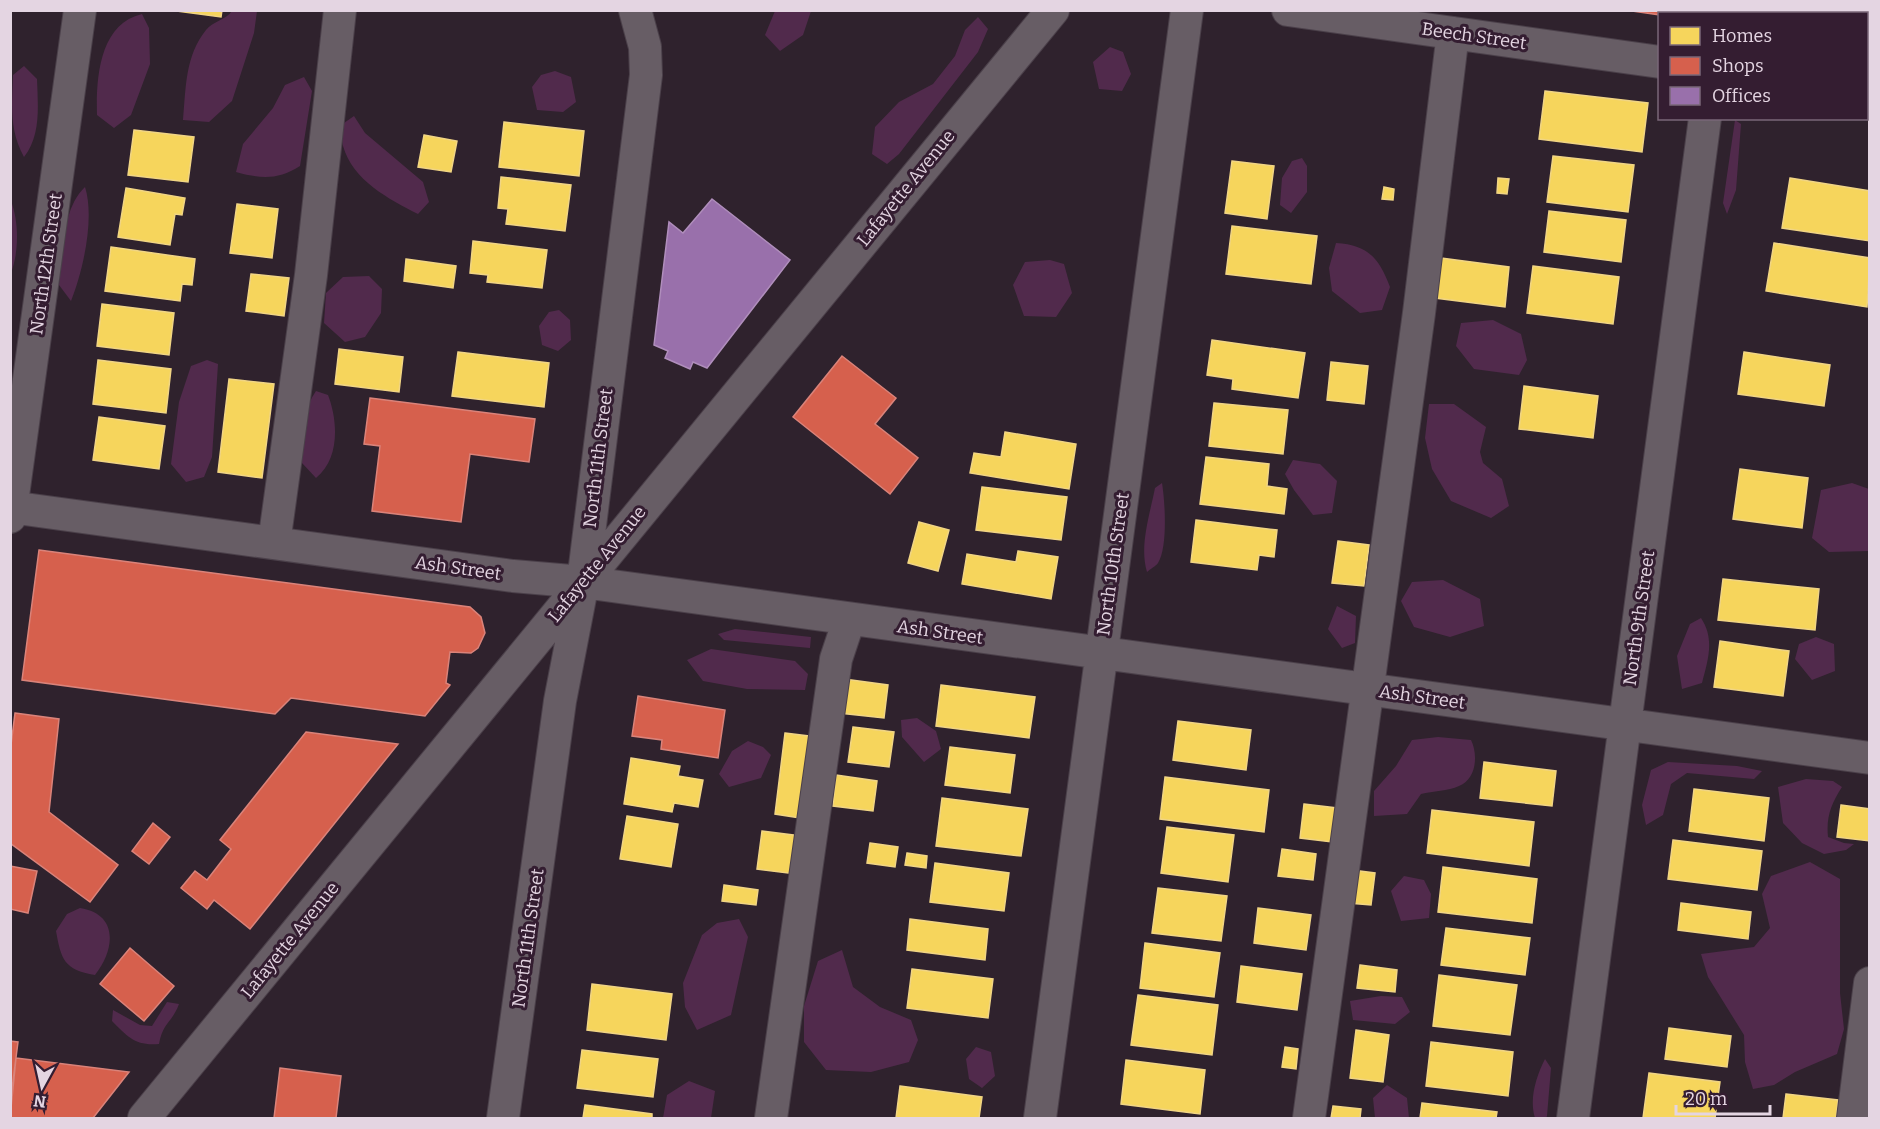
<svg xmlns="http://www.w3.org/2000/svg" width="1880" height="1129" font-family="Bitter,serif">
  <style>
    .green { fill: #512a4c }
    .homes { fill: #f6d55c; stroke: #f1d584; stroke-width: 1.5 }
    .shops { fill: #d6604d; stroke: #da837a; stroke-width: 1.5 }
    .offices { fill: #9970ab; stroke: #b08ebc; stroke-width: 1.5 }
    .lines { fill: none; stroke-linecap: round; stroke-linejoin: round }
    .minor-casing { stroke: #4b404a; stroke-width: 34 }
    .minor { stroke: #675d65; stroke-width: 32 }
    .labels { text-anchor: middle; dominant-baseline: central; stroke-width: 6; stroke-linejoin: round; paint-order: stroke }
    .street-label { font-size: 18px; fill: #e4d5e2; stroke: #341d31 }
  </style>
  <rect width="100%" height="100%" fill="#2f222d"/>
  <!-- green -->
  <path class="green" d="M 232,11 L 257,11 L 254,33 L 232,101 L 209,122 L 183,120 C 186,88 185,56 206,30 C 213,21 226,20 232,11 Z
    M 775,11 L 811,11 L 803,35 L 780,51 L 765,35 Z
    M 142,14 L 149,28 L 150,64 L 131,115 L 114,128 L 97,115 C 96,79 99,24 142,14 Z
    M 978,17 L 988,29 L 978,52 L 899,154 L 887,164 L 872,154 L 875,127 L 899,102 L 933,84 L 955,56 L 965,30 Z
    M 1110,47 L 1123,52 L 1131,74 L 1122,91 L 1099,89 L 1093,62 Z
    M 24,66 L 37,79 C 38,107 41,135 24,157 C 9,130 12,105 13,75 Z
    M 555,71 L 571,77 L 576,102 L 563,112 L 537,110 L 532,87 L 541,75 Z
    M 304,77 L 312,91 L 300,166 C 278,180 261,179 236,172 L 243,144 L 273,108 L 285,85 Z
    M 354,116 L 365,133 L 423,182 L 429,202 L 418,214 C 389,199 353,181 343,146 C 341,139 343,130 344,123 Z
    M 1735,120 L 1741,124 L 1736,190 L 1727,214 L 1723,203 Z
    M 1302,158 L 1307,166 L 1307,192 L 1291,213 L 1280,205 L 1282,178 L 1292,161 Z
    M 85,187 C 95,218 83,271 71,301 L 59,285 C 63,255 61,210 85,187 Z
    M 11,201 C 19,222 19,252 11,273 Z
    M 1336,243 C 1368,245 1379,258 1390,287 L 1382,310 L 1360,313 L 1332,291 L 1329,268 Z
    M 1050,260 L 1064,264 L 1072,293 L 1056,317 L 1024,316 L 1013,285 L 1025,262 Z
    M 369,276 L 382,289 L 381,313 L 365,337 L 345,342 L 324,323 L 326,293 L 343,277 Z
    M 559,310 L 570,320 L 571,340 L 558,351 L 542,345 L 539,326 L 549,312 Z
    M 1493,320 L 1521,334 L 1527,360 L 1519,375 L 1474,369 L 1456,346 L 1461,323 Z
    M 207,360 L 218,364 L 212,457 L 204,477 L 186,482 L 171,464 L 179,402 L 191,366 Z
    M 316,391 L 328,395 C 338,421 340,459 316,478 L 302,463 C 301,438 301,412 316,391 Z
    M 1429,404 L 1454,404 L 1486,427 L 1480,452 L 1483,463 L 1502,479 L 1509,506 L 1491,518 L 1451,501 L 1432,469 L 1425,438 Z
    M 1293,460 L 1320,464 L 1337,481 L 1332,513 L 1313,515 L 1294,490 L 1285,474 Z
    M 1162,483 C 1165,501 1168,547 1158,563 C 1156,566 1150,569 1147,572 C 1139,546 1150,514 1155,488 Z
    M 1852,483 L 1869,489 L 1869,551 L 1829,552 L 1812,538 L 1821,490 Z
    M 1443,580 L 1480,599 L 1484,626 L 1450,637 L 1414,627 L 1401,601 L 1412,582 Z
    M 1337,606 L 1356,616 L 1355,643 L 1342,648 L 1328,629 Z
    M 1701,618 C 1715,639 1708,660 1702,683 L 1682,689 L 1677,656 L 1690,624 Z
    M 735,629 L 811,637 L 810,648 L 724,640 L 718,634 Z
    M 1816,637 L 1834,644 L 1835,671 L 1812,680 L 1795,659 L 1799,644 Z
    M 711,649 L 795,661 L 808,674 L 805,690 L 747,689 L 703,681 L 687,660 Z
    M 917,718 L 936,731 L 941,749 L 924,762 L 902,737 L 901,720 Z
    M 1438,737 L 1471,740 C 1478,754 1477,779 1459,786 C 1448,791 1433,791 1421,794 L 1407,814 L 1374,816 L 1374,791 L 1396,766 L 1412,740 Z
    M 748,741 L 763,747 L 771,755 L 761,778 L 729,787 L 719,774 L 732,751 Z
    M 1668,762 L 1737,766 L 1762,771 L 1754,779 L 1687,773 L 1671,784 L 1663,815 L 1646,825 L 1642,805 L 1651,770 Z
    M 1806,779 L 1833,781 L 1842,787 C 1831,804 1826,817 1828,837 L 1844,843 L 1854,844 L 1846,850 L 1824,854 L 1802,843 L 1783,823 L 1778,787 Z
    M 1810,862 L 1840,879 L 1840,993 L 1844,1029 L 1837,1054 L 1795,1072 L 1774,1085 L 1753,1089 L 1745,1062 L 1744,1035 L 1708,977 L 1701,954 L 1754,947 L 1770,928 L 1762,894 L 1771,876 Z
    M 1404,876 L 1424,880 L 1431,894 L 1429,918 L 1401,921 L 1391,891 Z
    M 80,908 C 119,914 115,950 95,975 C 64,970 61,959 56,931 L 67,914 Z
    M 739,919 L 748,937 L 731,1015 L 697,1030 L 685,1007 L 683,983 L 702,935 L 717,923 Z
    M 842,950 L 853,987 L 880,1007 L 911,1020 L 918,1040 L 909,1062 L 871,1072 L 826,1070 L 804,1042 L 804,1006 L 818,961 Z
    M 1381,996 L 1402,997 L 1410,1012 L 1395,1024 L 1353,1020 L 1350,1001 Z
    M 167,1002 L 179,1004 C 172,1023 163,1022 159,1044 C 135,1046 128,1037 112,1021 L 113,1010 L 140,1025 L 152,1026 Z
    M 976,1047 L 991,1052 L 995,1076 L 982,1088 L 969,1079 L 966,1059 Z
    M 1545,1059 L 1551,1068 L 1547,1116 L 1546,1118 L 1535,1118 C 1529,1099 1536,1077 1545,1059 Z
    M 689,1081 L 715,1091 L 711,1118 L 663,1118 L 667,1095 Z
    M 1387,1085 L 1407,1098 L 1409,1118 L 1375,1118 L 1373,1098 Z"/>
  <!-- homes -->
  <path class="homes" d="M 169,10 L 222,10 L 221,17 Z
    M 1545,91 L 1648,103 L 1642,152 L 1539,139 Z
    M 504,122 L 584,131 L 579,176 L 499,167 Z
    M 134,130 L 194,137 L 188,182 L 128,175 Z
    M 424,135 L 457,141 L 451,172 L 418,167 Z
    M 1553,156 L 1634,165 L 1628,212 L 1547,202 Z
    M 1232,161 L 1274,166 L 1267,219 L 1225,213 Z
    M 501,177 L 571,185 L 565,231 L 506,224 L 508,209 L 498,208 Z
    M 1498,178 L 1509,179 L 1507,194 L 1497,193 Z
    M 1790,178 L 1870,191 L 1870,241 L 1782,228 Z
    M 1384,187 L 1394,189 L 1393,200 L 1382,199 Z
    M 126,188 L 185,198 L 182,215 L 175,214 L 170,245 L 118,237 Z
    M 237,204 L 278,209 L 272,258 L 230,253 Z
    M 1549,211 L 1626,220 L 1621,262 L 1544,252 Z
    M 1232,226 L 1317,236 L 1311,284 L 1226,274 Z
    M 473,241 L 547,250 L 542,288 L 487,282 L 488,275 L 470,273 Z
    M 1774,243 L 1870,258 L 1867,307 L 1766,291 Z
    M 111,247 L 195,259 L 192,285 L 182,284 L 180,301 L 105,291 Z
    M 1441,258 L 1509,267 L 1505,307 L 1435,298 Z
    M 406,259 L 456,266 L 453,288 L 404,281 Z
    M 1533,266 L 1619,277 L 1613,324 L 1527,313 Z
    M 251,274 L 289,278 L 284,316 L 246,311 Z
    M 102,304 L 174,313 L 169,355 L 97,346 Z
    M 1212,340 L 1305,353 L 1298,398 L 1232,389 L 1233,379 L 1207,375 Z
    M 339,349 L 403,357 L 399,392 L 335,384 Z
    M 458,352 L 549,363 L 544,407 L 452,396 Z
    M 1744,352 L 1830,365 L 1824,406 L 1738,394 Z
    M 98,360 L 171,369 L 166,413 L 93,404 Z
    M 1331,362 L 1368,366 L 1364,404 L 1327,400 Z
    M 229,379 L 274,384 L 262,478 L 218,472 Z
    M 1524,386 L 1598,396 L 1593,438 L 1519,429 Z
    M 1214,403 L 1288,410 L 1283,454 L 1209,446 Z
    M 99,417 L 165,426 L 159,469 L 93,460 Z
    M 1005,432 L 1076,444 L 1069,489 L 970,473 L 974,453 L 1001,457 Z
    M 1206,457 L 1269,464 L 1267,486 L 1287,489 L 1284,514 L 1200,504 Z
    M 1740,469 L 1808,478 L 1802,528 L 1733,519 Z
    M 982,487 L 1067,497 L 1061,540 L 976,530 Z
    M 1196,520 L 1277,530 L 1274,557 L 1259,555 L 1257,570 L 1191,562 Z
    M 919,522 L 949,530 L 938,571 L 908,563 Z
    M 1338,541 L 1369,545 L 1364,586 L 1332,583 Z
    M 1018,551 L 1058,557 L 1051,599 L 962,584 L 967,554 L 1016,562 Z
    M 1723,579 L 1819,589 L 1815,630 L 1718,620 Z
    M 1720,641 L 1789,651 L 1783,696 L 1714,687 Z
    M 844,679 L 888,685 L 884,718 L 839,713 Z
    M 941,685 L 1035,697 L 1029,738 L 936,726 Z
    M 1178,721 L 1251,730 L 1246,770 L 1173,760 Z
    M 853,727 L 894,732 L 889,767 L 848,762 Z
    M 785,733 L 817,737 L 806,819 L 775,814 Z
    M 950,747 L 1015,755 L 1010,793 L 945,785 Z
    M 631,758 L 680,766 L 678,776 L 703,780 L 698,807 L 674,803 L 672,812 L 624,804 Z
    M 1484,762 L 1556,771 L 1552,806 L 1480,798 Z
    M 836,775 L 877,781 L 873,811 L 833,806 Z
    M 1165,777 L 1269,790 L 1264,832 L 1160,819 Z
    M 1694,789 L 1769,798 L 1764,841 L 1689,831 Z
    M 942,798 L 1028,809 L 1021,856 L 936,846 Z
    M 1304,804 L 1337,808 L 1332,842 L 1300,838 Z
    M 1841,805 L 1870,809 L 1870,841 L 1837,837 Z
    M 1432,810 L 1534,822 L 1529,866 L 1427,853 Z
    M 627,816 L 678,824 L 671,867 L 620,859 Z
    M 1167,827 L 1234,835 L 1228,882 L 1161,873 Z
    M 762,831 L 801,836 L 796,874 L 757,869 Z
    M 1673,840 L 1762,851 L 1757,890 L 1668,879 Z
    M 870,843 L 898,847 L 895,867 L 867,863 Z
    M 1282,849 L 1316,854 L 1313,880 L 1278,876 Z
    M 907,853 L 927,856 L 926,868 L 905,865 Z
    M 935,863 L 1009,873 L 1004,911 L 930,902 Z
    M 1443,867 L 1537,879 L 1532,923 L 1438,912 Z
    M 1352,870 L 1375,873 L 1371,905 L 1348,903 Z
    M 724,885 L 758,890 L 756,905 L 722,901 Z
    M 1158,888 L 1227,896 L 1221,941 L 1152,933 Z
    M 1681,903 L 1751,912 L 1748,939 L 1678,930 Z
    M 1258,908 L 1311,915 L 1306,950 L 1254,943 Z
    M 910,919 L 988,929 L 985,960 L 907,950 Z
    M 1446,928 L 1530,938 L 1525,975 L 1441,965 Z
    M 1145,943 L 1220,953 L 1214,997 L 1140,988 Z
    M 1360,965 L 1397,970 L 1395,992 L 1357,988 Z
    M 1241,966 L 1302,974 L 1297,1010 L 1237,1002 Z
    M 912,969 L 993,979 L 988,1018 L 907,1008 Z
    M 1439,975 L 1517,985 L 1510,1035 L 1433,1026 Z
    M 592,984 L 672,994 L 666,1040 L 587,1030 Z
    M 1138,995 L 1218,1005 L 1212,1055 L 1131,1045 Z
    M 1669,1028 L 1731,1036 L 1727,1067 L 1665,1059 Z
    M 1356,1030 L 1389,1035 L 1383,1082 L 1350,1078 Z
    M 1431,1042 L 1513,1052 L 1508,1096 L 1426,1086 Z
    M 1285,1047 L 1298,1049 L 1296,1069 L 1282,1067 Z
    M 582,1050 L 658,1059 L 653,1097 L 577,1088 Z
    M 1126,1060 L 1205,1070 L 1200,1114 L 1121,1104 Z
    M 1649,1073 L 1720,1082 L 1715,1118 L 1643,1118 Z
    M 900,1086 L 982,1097 L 979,1118 L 896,1118 Z
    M 1786,1094 L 1838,1100 L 1836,1118 L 1783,1118 Z
    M 1422,1103 L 1497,1112 L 1496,1118 L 1420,1118 Z
    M 585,1105 L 652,1114 L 652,1118 L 583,1118 Z
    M 1333,1106 L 1361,1109 L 1360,1118 L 1331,1118 Z"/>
  <!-- shops -->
  <path class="shops" d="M 1625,10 L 1676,10 L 1676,14 L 1660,15 Z
    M 842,356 L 896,398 L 875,424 L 918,458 L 890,494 L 793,417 Z
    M 370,398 L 535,419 L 529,462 L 470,454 L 461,522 L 372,511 L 380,446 L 364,444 Z
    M 39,550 L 470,607 L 481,617 L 485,633 L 478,648 L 471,653 L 450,652 L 446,683 L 450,685 L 425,716 L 291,698 L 275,714 L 22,680 Z
    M 638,696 L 725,710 L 718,758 L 661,749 L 662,740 L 632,736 Z
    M 15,713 L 59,719 L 49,812 L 118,865 L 90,902 L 10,843 L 10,753 Z
    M 306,732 L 398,744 L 250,929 L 214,900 L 207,909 L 181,888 L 195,871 L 207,880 L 231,849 L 220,840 Z
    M 153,823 L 170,837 L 149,864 L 132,851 Z
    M 10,866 L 37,871 L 28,913 L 10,909 Z
    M 130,948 L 174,986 L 144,1021 L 100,984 Z
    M 10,1041 L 18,1042 L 10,1104 Z
    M 16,1058 L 129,1072 L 93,1118 L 10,1118 Z
    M 280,1068 L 341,1076 L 336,1118 L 274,1118 Z"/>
  <!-- offices -->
  <path class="offices" d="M 712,199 L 790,260 L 707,368 L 693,362 L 690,369 L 665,358 L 668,351 L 654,345 L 669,222 L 683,233 Z"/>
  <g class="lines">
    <!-- minor casing -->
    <g class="minor-casing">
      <path id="minor" d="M 1288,10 L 1660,62
        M 1719,14 L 1720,10
        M 1866,90 L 1870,91
        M 10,507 L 513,576 L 583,582 L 1870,758
        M 10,517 L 80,10
        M 274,543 L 311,275 L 340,10
        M 144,1118 L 1053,10
        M 503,1118 L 560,701 L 583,582 L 646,75 L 645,47 L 635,10
        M 771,1118 L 836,659 L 849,620
        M 1040,1118 L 1187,10
        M 1309,1118 L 1419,313 L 1453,33
        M 1573,1118 L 1705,118
        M 1853,1118 L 1870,983"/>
    </g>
    <!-- minor -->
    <use href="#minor" class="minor"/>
  </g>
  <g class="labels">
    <!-- street labels -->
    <g class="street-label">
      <text transform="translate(1474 36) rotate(8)">Beech Street</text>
      <text transform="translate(906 188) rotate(-51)">Lafayette Avenue</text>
      <text transform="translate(46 264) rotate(-82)">North 12th Street</text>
      <text transform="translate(598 458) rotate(-83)">North 11th Street</text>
      <text transform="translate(597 564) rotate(-51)">Lafayette Avenue</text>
      <text transform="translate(1113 564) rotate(-82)">North 10th Street</text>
      <text transform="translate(458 568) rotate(8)">Ash Street</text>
      <text transform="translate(1639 618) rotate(-82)">North 9th Street</text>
      <text transform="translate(940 632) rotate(8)">Ash Street</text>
      <text transform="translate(1422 697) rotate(8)">Ash Street</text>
      <text transform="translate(528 938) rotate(-82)">North 11th Street</text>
      <text transform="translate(290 940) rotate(-51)">Lafayette Avenue</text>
    </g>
  </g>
  <!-- border -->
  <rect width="1880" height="1129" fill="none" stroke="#e4d5e2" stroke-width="24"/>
  <!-- legend -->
  <rect x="1658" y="12" width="210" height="108" fill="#341d31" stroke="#7a6778" stroke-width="1.5"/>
  <rect x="1670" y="27" width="30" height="18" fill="#f6d55c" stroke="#7a6778" stroke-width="1.5"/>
  <text x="1712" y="42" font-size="18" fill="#e4d5e2">Homes</text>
  <rect x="1670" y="57" width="30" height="18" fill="#d6604d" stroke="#7a6778" stroke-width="1.5"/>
  <text x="1712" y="72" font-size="18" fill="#e4d5e2">Shops</text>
  <rect x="1670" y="87" width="30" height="18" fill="#9970ab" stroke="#7a6778" stroke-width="1.5"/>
  <text x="1712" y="102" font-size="18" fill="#e4d5e2">Offices</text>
  <!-- north arrow -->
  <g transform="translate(42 1087) rotate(188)" stroke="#341d31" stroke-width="4.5" paint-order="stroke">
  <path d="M0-4.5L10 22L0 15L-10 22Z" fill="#e4d5e2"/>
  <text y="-9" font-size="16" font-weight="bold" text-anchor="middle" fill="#e4d5e2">N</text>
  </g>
  <!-- scale -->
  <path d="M1676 1105v9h94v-9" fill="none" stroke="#e4d5e2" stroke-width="3"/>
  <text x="1685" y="1105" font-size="18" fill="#e4d5e2" stroke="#341d31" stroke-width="4.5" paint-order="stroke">20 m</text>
</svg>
